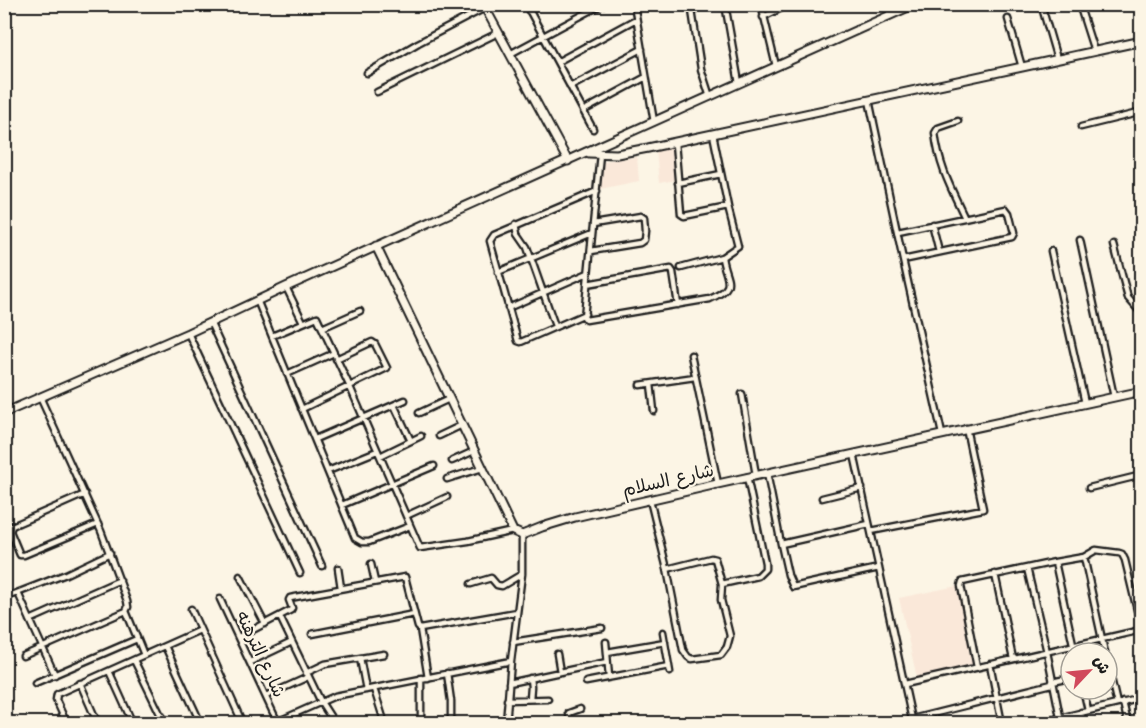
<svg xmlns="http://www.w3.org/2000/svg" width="1146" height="728" font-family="'Shantell Sans','Playpen Sans Arabic',sans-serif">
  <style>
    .built { fill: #fae8d9 }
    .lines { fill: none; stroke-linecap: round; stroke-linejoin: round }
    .street-casing { stroke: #1c1c1c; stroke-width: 9 }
    .secondary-casing { stroke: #1c1c1c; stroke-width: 11 }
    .street { stroke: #fcf5e5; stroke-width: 4.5 }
    .secondary { stroke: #fcf5e5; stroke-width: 7 }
    .labels { text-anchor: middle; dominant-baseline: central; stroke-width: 4.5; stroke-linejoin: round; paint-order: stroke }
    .street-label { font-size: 18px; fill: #1c1c1c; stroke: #fcf5e5 }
  </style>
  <rect width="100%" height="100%" fill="#fcf5e5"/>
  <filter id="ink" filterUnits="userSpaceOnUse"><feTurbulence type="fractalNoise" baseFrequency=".0167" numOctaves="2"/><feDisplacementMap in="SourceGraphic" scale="12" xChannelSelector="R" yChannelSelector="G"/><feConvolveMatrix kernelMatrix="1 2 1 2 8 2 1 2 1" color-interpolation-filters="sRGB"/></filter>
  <g filter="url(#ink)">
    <!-- built -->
    <path class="built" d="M 671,147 L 673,147 L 676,180 L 659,183 L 656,150 Z
      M 637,157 L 639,181 L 600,189 L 604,161 Z
      M 957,586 L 973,665 L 917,678 L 899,598 Z"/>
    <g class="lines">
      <!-- street casing -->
      <g class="street-casing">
        <path id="street" d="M 526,4 L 593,129
          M 634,4 L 654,122
          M 691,4 L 701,69 L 710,97
          M 725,4 L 739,83
          M 761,4 L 776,66
          M 887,4 L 890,15
          M 1041,4 L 1057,59
          M 1079,4 L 1094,51
          M 529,11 L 541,4
          M 763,17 L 790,4
          M 1008,19 L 1022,67
          M 510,54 L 603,4
          M 557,62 L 636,19
          M 367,73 L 418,43 L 485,8
          M 570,87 L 642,49
          M 377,92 L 498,33
          M 869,100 L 903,260 L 1012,237 L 1014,233 L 1009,213 L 1006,209 L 898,232
          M 583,111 L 646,77
          M 958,121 L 938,128 L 935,133 C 939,167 951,188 965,218
          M 1081,127 L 1142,112
          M 675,143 L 681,214 L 684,216 L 728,207 L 713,134
          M 600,154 L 584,317 L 586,320 L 710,299 C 739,286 725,280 722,257 L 738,246 L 728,207
          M 678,183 L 721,174
          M 516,224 L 518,234 L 527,247 L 555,326
          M 932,224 L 939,252
          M 1080,240 L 1114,397
          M 1114,245 L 1128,298 L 1142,314
          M 591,251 L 640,243 L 644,240 L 645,231 L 644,218 L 641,216 L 593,224
          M 1051,251 L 1085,403
          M 903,260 L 942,434
          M 681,268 L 722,257
          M 498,272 L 592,233
          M 587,284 L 671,269 L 673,272 L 678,305
          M 286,287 L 303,322
          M 257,300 L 355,538 L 362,542 L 369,542 L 410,526
          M 508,308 L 588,273
          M 585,314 L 521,342 L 518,341 L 490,241 L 494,235 L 597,191
          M 210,322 L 322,566
          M 322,328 L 360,311
          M 188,333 L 300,573
          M 272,336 L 317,317 L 350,387 L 420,548 L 468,541 L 513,531
          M 691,355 L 718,484
          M 287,374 L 334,353
          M 651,384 L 654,411
          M 640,385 L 695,377
          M 742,394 L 756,475
          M 394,405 L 411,441
          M 301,408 L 304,408 L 387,368 L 375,344 L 372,342 L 336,359
          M 419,413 L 449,399
          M 439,436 L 462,425
          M 315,439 L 405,400
          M 854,454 L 913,724
          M 380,456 L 421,436
          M 452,461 L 474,451
          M 328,471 L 377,451
          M 767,473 L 781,544 L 788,575 L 793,587 L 879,568
          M 447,479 L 482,468
          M 1089,488 L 1142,475
          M 85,494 L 12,526 L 10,531 L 20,555 L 24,555 L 98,524
          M 822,498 L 862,488
          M 650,500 L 667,569 L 683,650 L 688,657 L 692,659 L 721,655 L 727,647 L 730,636 L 721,600 L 722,584 L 715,559 L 711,558 L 667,569
          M 342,505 L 434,466
          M 406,516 L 447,497
          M 871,531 L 983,509 L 966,428
          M 781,544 L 869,524
          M 1084,557 L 1105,653
          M 1055,562 L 1075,653
          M 371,564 L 375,582
          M 338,568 L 341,588
          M 1027,568 L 1047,652 L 1060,717
          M 995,574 L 1013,659
          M 240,576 L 265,624
          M 471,584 L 491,578 L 497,585 L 502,586 L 522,574
          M 722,584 L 758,576 L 765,569 L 765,563 L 747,477
          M 18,593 L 55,675
          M 4,598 L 66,574 L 110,553
          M 220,599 L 277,721
          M 191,609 L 243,724
          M 126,611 L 144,655
          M 280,617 L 321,702 L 335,724
          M 30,620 L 120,580
          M 420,629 L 517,612
          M 663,632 L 670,672
          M 312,634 L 414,614
          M 239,637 L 291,610 L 292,608 L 289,600 L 290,598 L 405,577 L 418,627 L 420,629 L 428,678
          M 513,642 L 602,628
          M 606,642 L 609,677
          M 165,646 L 201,724
          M 607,652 L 665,642
          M 557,654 L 560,672
          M 23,656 L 126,611 L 128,607 L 127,601 L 101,531 L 40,397
          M 360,658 L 366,690
          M 134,660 L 165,724
          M 1107,661 L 1117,704
          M 250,662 L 292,642
          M 990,664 L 1002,724
          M 977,667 L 961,586 L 962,582 L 1055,562 L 1084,557 L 1096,550 L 1119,553 L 1122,554 L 1125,560 L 1142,631
          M 109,671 L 133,724
          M 306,673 L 325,664 L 384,654
          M 447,673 L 451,701 L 451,724
          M 421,678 L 421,724
          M 530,678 L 531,687 L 530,699
          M 586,682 L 669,666
          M 1052,682 L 1071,678
          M 35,683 L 137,639
          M 80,683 L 98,724
          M 509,683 L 607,662
          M 905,684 L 1141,630
          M 374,689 L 385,724
          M 1083,689 L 1088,710
          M 266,696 L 308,677
          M 507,700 L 548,699
          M 1123,702 L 1128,724
          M 1081,712 L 1084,724
          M 912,719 L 1052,684
          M 67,724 L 56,700 L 57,694 L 200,630
          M 146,724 L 162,716
          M 272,724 L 335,696 L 511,661
          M 506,724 L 511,661 L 522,574 L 522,535
          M 570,724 L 569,713 L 580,709
          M 1034,724 L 1142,698"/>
      </g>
      <!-- secondary casing -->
      <g class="secondary-casing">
        <path id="secondary" d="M 483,4 L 568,161
          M 589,153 L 617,154 L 648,148 L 1142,41
          M 376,246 L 513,531 L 522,535 L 542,527 L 575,517 L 713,485 L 1142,391
          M 4,413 L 188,333 L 286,287 L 915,4"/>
      </g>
      <!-- street -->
      <use href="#street" class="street"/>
      <!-- secondary -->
      <use href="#secondary" class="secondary"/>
    </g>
  </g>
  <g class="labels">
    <!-- street labels -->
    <g class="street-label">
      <text transform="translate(668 480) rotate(-13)">شارع السلام</text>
      <text transform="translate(261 654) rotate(65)">شارع الترهنه</text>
    </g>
  </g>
  <!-- margin -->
  <rect width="1146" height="728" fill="none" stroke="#fcf5e5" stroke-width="24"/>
  <rect x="12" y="12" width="1122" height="704" fill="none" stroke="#1c1c1c" stroke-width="2" filter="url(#ink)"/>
  <!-- north arrow -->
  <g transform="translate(1089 671) rotate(64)"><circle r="28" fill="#fcf5e5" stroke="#a29e95" stroke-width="1.5"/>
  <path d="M0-4.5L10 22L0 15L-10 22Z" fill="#d1495b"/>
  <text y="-9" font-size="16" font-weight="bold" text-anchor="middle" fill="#1c1c1c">ش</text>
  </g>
</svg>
